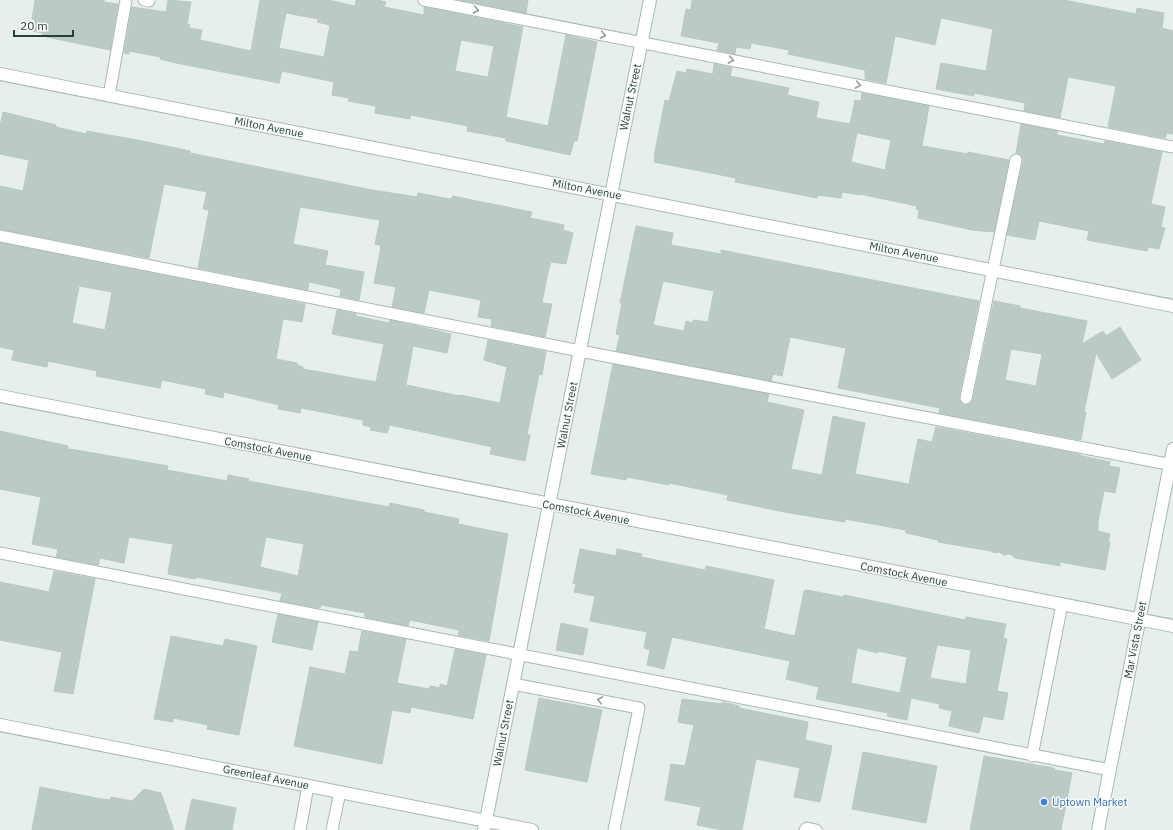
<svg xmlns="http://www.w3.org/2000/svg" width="1173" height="830" font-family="'IBM Plex Sans',sans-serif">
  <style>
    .building { fill: #bbcac4; stroke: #b8c9c2; fill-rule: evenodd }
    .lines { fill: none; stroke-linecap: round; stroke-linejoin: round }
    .service-casing { stroke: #a8b8b2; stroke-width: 13 }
    .minor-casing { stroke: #a8b8b2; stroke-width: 14 }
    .tertiary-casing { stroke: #a8b8b2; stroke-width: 14 }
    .secondary-casing { stroke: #a4bbb3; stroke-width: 14 }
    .service { stroke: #fff; stroke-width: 11 }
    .minor { stroke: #fff; stroke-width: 12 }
    .tertiary { stroke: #fff; stroke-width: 12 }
    .secondary { stroke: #fff; stroke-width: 12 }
    .oneway { stroke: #92a09c }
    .shop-dot { fill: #3f7fe0; stroke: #f7fbf9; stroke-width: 1.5 }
    .labels { text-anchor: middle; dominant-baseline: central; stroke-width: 3; stroke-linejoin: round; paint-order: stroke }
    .street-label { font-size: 11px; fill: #24423a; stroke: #f7fbf9 }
    .shop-label { font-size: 11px; fill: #366cbe; stroke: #f7fbf9; text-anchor: start }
  </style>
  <rect width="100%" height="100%" fill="#e6efeb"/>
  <!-- building -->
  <path class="building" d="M 35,0 L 104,0 L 104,2 L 118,4 L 110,50 L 42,36 L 43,33 L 33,31 L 35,20 L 32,19 Z
    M 168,0 L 191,2 L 187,24 L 190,25 L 189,28 L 202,30 L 200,40 L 251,51 L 260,0 L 328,0 L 355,6 L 356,0 L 377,0 L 386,2 L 384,7 L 424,15 L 424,7 L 523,27 L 506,117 L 548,126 L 566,35 L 597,42 L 577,141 L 574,141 L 570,155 L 506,141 L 506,138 L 467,131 L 468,126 L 411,115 L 410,119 L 375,113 L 376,106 L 348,101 L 349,98 L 332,95 L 334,82 L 282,71 L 279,83 L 176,63 L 160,59 L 161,57 L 129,51 L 129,54 L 124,53 L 132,7 L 166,12 ZM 286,13 L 318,19 L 317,22 L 330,25 L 324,57 L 279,48 ZM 461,40 L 494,46 L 488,77 L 455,71 Z
    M 460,0 L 528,0 L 526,13 Z
    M 692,0 L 1064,0 L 1136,14 L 1137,8 L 1164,13 L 1162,28 L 1173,31 L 1173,134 L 1167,133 L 1165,138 L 1108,127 L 1116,86 L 1068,77 L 1060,118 L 1024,111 L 1025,103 L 974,93 L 974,96 L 936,89 L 941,63 L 986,71 L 993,29 L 941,18 L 935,45 L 895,36 L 886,83 L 865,79 L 865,70 L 788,54 L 789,50 L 751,43 L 750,49 L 736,47 L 735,54 L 717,50 L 719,43 L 681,36 L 686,9 L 691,10 Z
    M 714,64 L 732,68 L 730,76 L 789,88 L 787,95 L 819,102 L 816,118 L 850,124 L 855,100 L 861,101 L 862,93 L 929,106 L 922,146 L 968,154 L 968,152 L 1009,160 L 994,232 L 972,230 L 918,218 L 919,209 L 916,209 L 917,206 L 860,194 L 860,195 L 842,192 L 841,198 L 818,195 L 817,198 L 735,182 L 736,178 L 654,162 L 655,158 L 654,157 L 665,100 L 669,101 L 677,71 L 686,73 L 687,69 L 713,74 ZM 857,133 L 891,140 L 885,170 L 851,162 Z
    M 3,112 L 56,125 L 56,127 L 86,134 L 87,131 L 142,141 L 190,151 L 190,153 L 372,190 L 417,197 L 418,193 L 450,199 L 453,196 L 472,200 L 532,212 L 530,218 L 564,225 L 563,230 L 573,233 L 566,264 L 551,262 L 548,272 L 542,303 L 552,304 L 545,337 L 491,326 L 492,319 L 478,317 L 481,300 L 429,290 L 424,313 L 392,307 L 396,287 L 374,283 L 381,246 L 375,244 L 380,220 L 300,207 L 293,244 L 328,251 L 325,265 L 364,272 L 359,300 L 340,296 L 341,289 L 309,282 L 308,290 L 198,268 L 209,210 L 203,209 L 207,192 L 164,184 L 149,258 L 0,229 L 0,186 L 23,191 L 29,160 L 0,154 L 0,126 Z
    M 1021,124 L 1057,131 L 1057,135 L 1104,144 L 1105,141 L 1162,152 L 1151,204 L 1165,207 L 1161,227 L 1165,228 L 1159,249 L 1148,247 L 1147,251 L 1087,240 L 1089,231 L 1039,221 L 1035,240 L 1007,235 L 1023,161 L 1021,155 L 1016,153 Z
    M 636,226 L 673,233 L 671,245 L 721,254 L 721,250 L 979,301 L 959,397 L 960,401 L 964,405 L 969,404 L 973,399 L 994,301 L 1020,306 L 1020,308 L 1087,321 L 1082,344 L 1103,331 L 1106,336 L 1120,327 L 1141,360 L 1112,379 L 1096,353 L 1084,412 L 1086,412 L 1081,440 L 939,413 L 940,408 L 838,388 L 846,348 L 790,337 L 782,376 L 773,374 L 771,381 L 616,351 L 620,335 L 616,334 L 622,303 L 620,303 ZM 663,281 L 714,291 L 708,322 L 693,320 L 693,323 L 686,321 L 684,331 L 653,325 ZM 1011,349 L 1042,354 L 1036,386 L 1005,380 Z
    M 0,243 L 305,304 L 302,322 L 283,319 L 276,359 L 297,363 L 297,365 L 303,367 L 303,369 L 376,382 L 384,344 L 332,334 L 337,310 L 356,314 L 356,316 L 389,323 L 390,320 L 451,334 L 447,353 L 413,346 L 406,385 L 460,396 L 460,395 L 500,403 L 507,367 L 484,360 L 488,340 L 543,351 L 546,352 L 542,375 L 539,374 L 527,434 L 530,435 L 525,461 L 490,454 L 492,447 L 390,425 L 387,433 L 370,430 L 371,427 L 363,425 L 363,420 L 301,408 L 300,413 L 278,409 L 279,405 L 224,392 L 223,398 L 205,394 L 206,389 L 162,380 L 160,388 L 96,376 L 97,371 L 48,361 L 47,367 L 12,360 L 14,350 L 0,347 ZM 79,286 L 112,292 L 105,330 L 72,323 Z
    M 613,364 L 769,394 L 767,402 L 804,410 L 791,469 L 822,475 L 833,416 L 865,423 L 855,474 L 909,484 L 918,439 L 932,442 L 936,427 L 1078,454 L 1082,456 L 1110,462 L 1109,466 L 1120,468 L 1115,493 L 1104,491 L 1098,522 L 1098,531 L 1110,534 L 1108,542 L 1110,542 L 1105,570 L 1060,562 L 1060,566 L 1015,558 L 1010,554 L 1004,555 L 999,552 L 994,553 L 991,551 L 938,542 L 938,540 L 906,533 L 906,530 L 845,519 L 845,522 L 784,512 L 727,500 L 728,495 L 669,483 L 669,485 L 627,477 L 626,480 L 591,474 Z
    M 0,431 L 68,446 L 68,449 L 76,450 L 168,466 L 167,470 L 227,481 L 228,475 L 249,479 L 248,481 L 389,507 L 390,503 L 424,510 L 424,512 L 459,519 L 458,524 L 508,534 L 489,641 L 458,635 L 459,630 L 410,620 L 408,626 L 365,617 L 365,613 L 321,605 L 320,608 L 280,601 L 282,593 L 196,577 L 195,579 L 168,574 L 173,544 L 129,537 L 124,563 L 100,558 L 98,565 L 56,557 L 58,549 L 32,544 L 41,497 L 0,489 ZM 266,537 L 304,544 L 298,576 L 260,567 Z
    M 580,549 L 616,556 L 617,549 L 642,554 L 641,557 L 705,570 L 706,566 L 774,580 L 764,629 L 795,636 L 804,591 L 807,590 L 843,597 L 844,595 L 965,620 L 966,617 L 1006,624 L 1003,638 L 1007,639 L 997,691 L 1008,693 L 1003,720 L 983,716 L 979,733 L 949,726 L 952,711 L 939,708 L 940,704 L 911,698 L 907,720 L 887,716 L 888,713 L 816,699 L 819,687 L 786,679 L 790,661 L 672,637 L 664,669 L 647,665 L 650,650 L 644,648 L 647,632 L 590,621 L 595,596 L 574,592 L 576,584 L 573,583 ZM 937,645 L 971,650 L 966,684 L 930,678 ZM 857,648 L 878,653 L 878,651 L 907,657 L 900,693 L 851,683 Z
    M 54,571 L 95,579 L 73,694 L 54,691 L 62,652 L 0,640 L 0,582 L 49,592 Z
    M 278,614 L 318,622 L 312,650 L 272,642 Z
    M 561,623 L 588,629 L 583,655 L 556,650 Z
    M 362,631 L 406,639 L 397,683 L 429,689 L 430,686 L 440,688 L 440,684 L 447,686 L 455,649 L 486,655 L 473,719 L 411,707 L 410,713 L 392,710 L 382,764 L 294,746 L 310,667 L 345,674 L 350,651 L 358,652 Z
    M 171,636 L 223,646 L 225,639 L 257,646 L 239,735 L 207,729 L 208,725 L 173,718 L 173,722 L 154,719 Z
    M 539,698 L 602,710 L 587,782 L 525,770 Z
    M 682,699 L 722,704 L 722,702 L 739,706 L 739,708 L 808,722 L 805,740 L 832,746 L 820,802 L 794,797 L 800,768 L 756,759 L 742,830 L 722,830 L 697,825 L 701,807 L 665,800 L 671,764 L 685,766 L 694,725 L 678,722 Z
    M 863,752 L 937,766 L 926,823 L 852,809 Z
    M 984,756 L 1054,768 L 1055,770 L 1072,773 L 1061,830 L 970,830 Z
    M 40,787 L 101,799 L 110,800 L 111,797 L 132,801 L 144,789 L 161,793 L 174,830 L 32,830 Z
    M 192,799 L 236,808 L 232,830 L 185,830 Z"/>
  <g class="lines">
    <!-- service casing -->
    <g class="service-casing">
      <path id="service" d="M 144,0 L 149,1
        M 424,0 L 1173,147
        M 109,96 L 126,0
        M 0,236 L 580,351 L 1173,465
        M 966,398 L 1016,160
        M 0,553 L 1110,770
        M 513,684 L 639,708 L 614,830
        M 1032,756 L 1062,604
        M 300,830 L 308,786
        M 332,830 L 340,792
        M 805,830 L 807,828 L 816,830"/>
    </g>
    <!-- minor casing -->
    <g class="minor-casing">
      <path id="minor" d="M 0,74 L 1173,306
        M 0,396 L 1173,626
        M 484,830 L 650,0"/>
    </g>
    <!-- tertiary casing -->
    <g class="tertiary-casing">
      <path id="tertiary" d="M 0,725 L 532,830"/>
    </g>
    <!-- secondary casing -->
    <g class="secondary-casing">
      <path id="secondary" d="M 1098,830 L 1173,449"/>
    </g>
    <!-- service -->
    <use href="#service" class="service"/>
    <!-- minor -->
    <use href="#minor" class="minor"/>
    <!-- tertiary -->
    <use href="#tertiary" class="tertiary"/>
    <!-- secondary -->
    <use href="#secondary" class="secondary"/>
  </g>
  <!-- one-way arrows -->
  <defs><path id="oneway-chevron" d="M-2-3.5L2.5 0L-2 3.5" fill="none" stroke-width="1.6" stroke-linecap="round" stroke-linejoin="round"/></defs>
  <g class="oneway">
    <use href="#oneway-chevron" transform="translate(476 10) rotate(11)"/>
    <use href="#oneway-chevron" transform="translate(603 35) rotate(11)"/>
    <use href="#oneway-chevron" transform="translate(731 60) rotate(11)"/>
    <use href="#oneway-chevron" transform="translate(858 85) rotate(11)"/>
    <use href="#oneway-chevron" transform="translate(600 700) rotate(-169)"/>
  </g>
  <!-- markers -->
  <circle class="shop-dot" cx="1044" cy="802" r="4"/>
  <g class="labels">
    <!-- street labels -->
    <g class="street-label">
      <text transform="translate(630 97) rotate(-78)">Walnut Street</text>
      <text transform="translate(269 127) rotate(11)">Milton Avenue</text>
      <text transform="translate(587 189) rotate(11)">Milton Avenue</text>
      <text transform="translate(904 252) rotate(11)">Milton Avenue</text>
      <text transform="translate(567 415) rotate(-79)">Walnut Street</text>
      <text transform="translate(268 449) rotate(11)">Comstock Avenue</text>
      <text transform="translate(586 512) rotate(11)">Comstock Avenue</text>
      <text transform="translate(904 574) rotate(11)">Comstock Avenue</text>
      <text transform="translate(1135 640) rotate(-79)">Mar Vista Street</text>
      <text transform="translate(503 733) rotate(-79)">Walnut Street</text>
      <text transform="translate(266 777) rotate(11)">Greenleaf Avenue</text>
    </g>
    <!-- shop labels -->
    <g class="shop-label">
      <text x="1052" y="802">Uptown Market</text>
    </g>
  </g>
  <!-- scale -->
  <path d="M14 30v6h59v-6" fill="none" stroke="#24423a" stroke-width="2"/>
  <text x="20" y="30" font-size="12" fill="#24423a" stroke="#f7fbf9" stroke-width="3" paint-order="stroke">20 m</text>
</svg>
